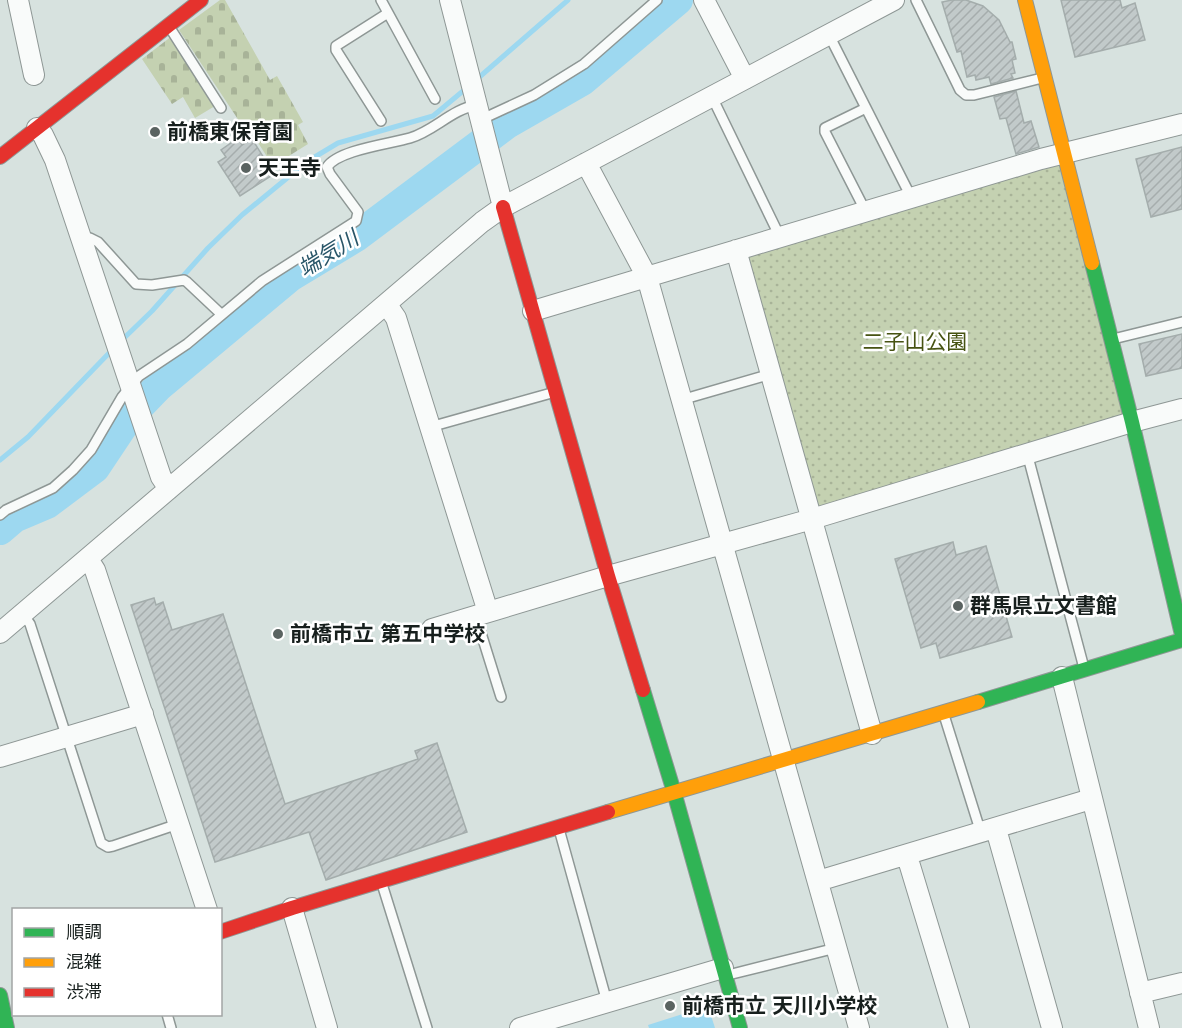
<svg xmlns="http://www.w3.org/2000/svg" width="1182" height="1028" font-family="Jost,'Noto Sans JP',sans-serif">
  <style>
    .green { fill: url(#green-dots) }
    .cemetery { fill: url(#cemetery-stones) }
    .water { fill: #9dd8f0 }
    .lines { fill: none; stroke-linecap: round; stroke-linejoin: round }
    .stream { stroke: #9dd8f0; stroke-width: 5 }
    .river { stroke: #9dd8f0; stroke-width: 30 }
    .building { fill: url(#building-hatch); stroke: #a4adac; stroke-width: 1.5 }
    .lane-casing { stroke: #8e9795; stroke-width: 12 }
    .street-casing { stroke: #8e9795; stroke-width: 22 }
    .fast-casing { stroke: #8e9795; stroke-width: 16 }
    .slow-casing { stroke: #8e9795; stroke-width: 16 }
    .jam-casing { stroke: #8e9795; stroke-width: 16 }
    .lane { stroke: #f9fbfa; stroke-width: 9 }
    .street { stroke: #f9fbfa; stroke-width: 20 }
    .fast { stroke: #30b455; stroke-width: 14 }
    .slow { stroke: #ff9f0a; stroke-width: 14 }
    .jam { stroke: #e5322d; stroke-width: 14 }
    .poi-dot { fill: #5a6361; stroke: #fff; stroke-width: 2 }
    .labels { text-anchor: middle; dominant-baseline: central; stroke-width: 5; stroke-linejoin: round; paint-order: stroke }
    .poi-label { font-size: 21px; font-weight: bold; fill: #171f1d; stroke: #fff; text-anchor: start }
    .park-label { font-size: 21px; fill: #475312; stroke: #fff }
    .water-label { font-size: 22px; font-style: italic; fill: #285568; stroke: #fff }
  </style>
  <defs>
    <pattern id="green-dots" width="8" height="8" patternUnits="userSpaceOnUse" patternTransform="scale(1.5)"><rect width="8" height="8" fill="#c4d1b1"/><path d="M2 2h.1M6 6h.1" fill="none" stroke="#a8b398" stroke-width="1.8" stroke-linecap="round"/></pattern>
    <pattern id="cemetery-stones" width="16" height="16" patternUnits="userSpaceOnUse" patternTransform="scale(1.5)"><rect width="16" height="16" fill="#c4d1b1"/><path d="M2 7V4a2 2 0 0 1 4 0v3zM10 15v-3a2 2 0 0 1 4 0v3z" fill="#a8b398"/></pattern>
    <pattern id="building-hatch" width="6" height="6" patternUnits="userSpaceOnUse" patternTransform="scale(1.5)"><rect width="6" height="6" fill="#c2caca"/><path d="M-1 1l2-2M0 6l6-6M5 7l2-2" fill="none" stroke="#a6adad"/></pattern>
  </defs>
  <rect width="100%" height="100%" fill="#d7e2df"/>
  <!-- green -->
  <path class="green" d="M 1064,153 L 1132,422 L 812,519 L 736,250 Z"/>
  <!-- cemetery -->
  <path class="cemetery" d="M 220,0 L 225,0 L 270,80 L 277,76 L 303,122 L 298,125 L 308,144 L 273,166 L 253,135 L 249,136 L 179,30 Z
    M 172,36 L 215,106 L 195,118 L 183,97 L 172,104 L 142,59 Z"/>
  <!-- water -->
  <path class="water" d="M 708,1006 L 715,1028 L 649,1028 L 648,1025 Z"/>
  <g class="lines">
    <!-- stream -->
    <path class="stream" d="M 476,80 L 568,0
      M 121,341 L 152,311 L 208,248 L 242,215 L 308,161 L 338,143 L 433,116 L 469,86
      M 0,460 L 28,437 L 112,350"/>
    <!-- river -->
    <path class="river" d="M 0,530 L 14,518 L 47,504 L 95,468 L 129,417 L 158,387 L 290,277 L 356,237 L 507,124 L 582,81 L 678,0"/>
  </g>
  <!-- building -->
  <path class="building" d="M 952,0 L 966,0 L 983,6 L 999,20 L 1010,42 L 1012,42 L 1016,59 L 1012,60 L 1015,73 L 1011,74 L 1013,78 L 991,84 L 989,77 L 976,80 L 975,75 L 967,77 L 961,51 L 957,52 L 942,2 Z
    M 1061,0 L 1120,0 L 1122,8 L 1135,3 L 1145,40 L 1075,57 Z
    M 1016,91 L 1024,123 L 1031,121 L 1039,147 L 1016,154 L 1006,118 L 1000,119 L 994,97 Z
    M 238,138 L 242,145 L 252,139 L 274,174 L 240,196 L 218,162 L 226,157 L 221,150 Z
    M 1182,147 L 1182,209 L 1151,217 L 1136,159 Z
    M 1182,334 L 1182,368 L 1146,376 L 1139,344 Z
    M 953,542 L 956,555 L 986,546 L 1012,637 L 940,658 L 936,643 L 921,648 L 895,559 Z
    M 154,598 L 156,605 L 163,602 L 172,630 L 223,614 L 285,804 L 418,759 L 415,751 L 437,743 L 467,832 L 326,880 L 309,832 L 215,862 L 131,605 Z"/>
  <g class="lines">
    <!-- lane casing -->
    <g class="lane-casing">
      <path id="lane" d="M 381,0 L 435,99
        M 916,0 L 960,90 L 966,95 L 974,95 L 1042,78
        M 170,28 L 221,108
        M 829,35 L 907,189 L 909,199
        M 712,97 L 780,237
        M 480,120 L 534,95 L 584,64 L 657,0
        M 381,121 L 336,50 L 336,46 L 388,13
        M 866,212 L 825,132 L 825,128 L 866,108
        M 81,242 L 90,238 L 98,242 L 136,284 L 152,285 L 184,280 L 187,282 L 221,314
        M 1113,339 L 1182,322
        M 681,400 L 771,374
        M 430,427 L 555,392
        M 1027,453 L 1084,668
        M 0,515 L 6,510 L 53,488 L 73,470 L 91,450 L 122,397 L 139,376 L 187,344 L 262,281 L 356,221 L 358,212 L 330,174 L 327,167 C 338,150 389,144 410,138 C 434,131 452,109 477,105
        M 23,614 L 30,624 L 101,843 L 108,847 L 113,846 L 178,824
        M 476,617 L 501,697
        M 944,715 L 981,833
        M 559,829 L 607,1002
        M 382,884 L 427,1028
        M 728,975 L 836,948
        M 167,1014 L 171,1028"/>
    </g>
    <!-- street casing -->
    <g class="street-casing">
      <path id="street" d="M 18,0 L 34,75
        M 450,0 L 503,207
        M 704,0 L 745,79
        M 37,128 L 43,135 L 55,160 L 161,477 L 169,489
        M 586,163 L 647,277 L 859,1028
        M 736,250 L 872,734
        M 387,305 L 396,318 L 488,612
        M 533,311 L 1041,159 L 1182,124
        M 88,559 L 95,570 L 207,910
        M 432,629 L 608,576 L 812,519 L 1132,422 L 1182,409
        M 0,633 L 482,222 L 503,207 L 894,0
        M 1062,677 L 1149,1028
        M 0,757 L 143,714
        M 996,829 L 1052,1028
        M 907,856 L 959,1028
        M 818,881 L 1091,799
        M 292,908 L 327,1028
        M 1140,993 L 1182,983
        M 520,1028 L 723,968"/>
    </g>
    <!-- fast casing -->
    <g class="fast-casing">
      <path id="fast" d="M 1092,263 L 1132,422 L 1182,635
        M 643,690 L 674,792 L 740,1028
        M 978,702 L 1182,640
        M 0,995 L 7,1028"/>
    </g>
    <!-- slow casing -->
    <g class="slow-casing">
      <path id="slow" d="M 1025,0 L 1092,263
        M 608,812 L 978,702"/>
    </g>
    <!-- jam casing -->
    <g class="jam-casing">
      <path id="jam" d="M 0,157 L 201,0
        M 503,207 L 608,576 L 643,690
        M 220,932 L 292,908 L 608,812"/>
    </g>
    <!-- lane -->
    <use href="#lane" class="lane"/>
    <!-- street -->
    <use href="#street" class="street"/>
    <!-- fast -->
    <use href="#fast" class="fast"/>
    <!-- slow -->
    <use href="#slow" class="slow"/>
    <!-- jam -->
    <use href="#jam" class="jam"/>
  </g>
  <!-- markers -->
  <g class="poi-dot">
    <circle cx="155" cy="132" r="6"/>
    <circle cx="246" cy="168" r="6"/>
    <circle cx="958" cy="606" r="6"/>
    <circle cx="278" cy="634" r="6"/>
    <circle cx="670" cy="1006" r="6"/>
  </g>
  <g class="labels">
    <!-- poi labels -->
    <g class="poi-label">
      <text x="167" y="132">前橋東保育園</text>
      <text x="258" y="168">天王寺</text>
      <text x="970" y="606">群馬県立文書館</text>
      <text x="290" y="634">前橋市立 第五中学校</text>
      <text x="682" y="1006">前橋市立 天川小学校</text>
    </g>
    <!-- park labels -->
    <g class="park-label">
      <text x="915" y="342">二子山公園</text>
    </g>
    <!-- water labels -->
    <g class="water-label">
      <text transform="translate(328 253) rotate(-32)">端気川</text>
    </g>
  </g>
  <!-- legend -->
  <rect x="12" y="908" width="210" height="108" fill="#ffffff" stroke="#a2a5a5" stroke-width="1.5"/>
  <rect x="24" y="928" width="30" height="9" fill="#30b455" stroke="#a2a5a5" stroke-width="1.5"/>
  <text x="66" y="938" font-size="18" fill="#171f1d">順調</text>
  <rect x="24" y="958" width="30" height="9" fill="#ff9f0a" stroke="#a2a5a5" stroke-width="1.5"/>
  <text x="66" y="968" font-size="18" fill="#171f1d">混雑</text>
  <rect x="24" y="988" width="30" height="9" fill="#e5322d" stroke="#a2a5a5" stroke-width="1.5"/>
  <text x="66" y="998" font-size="18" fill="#171f1d">渋滞</text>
</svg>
